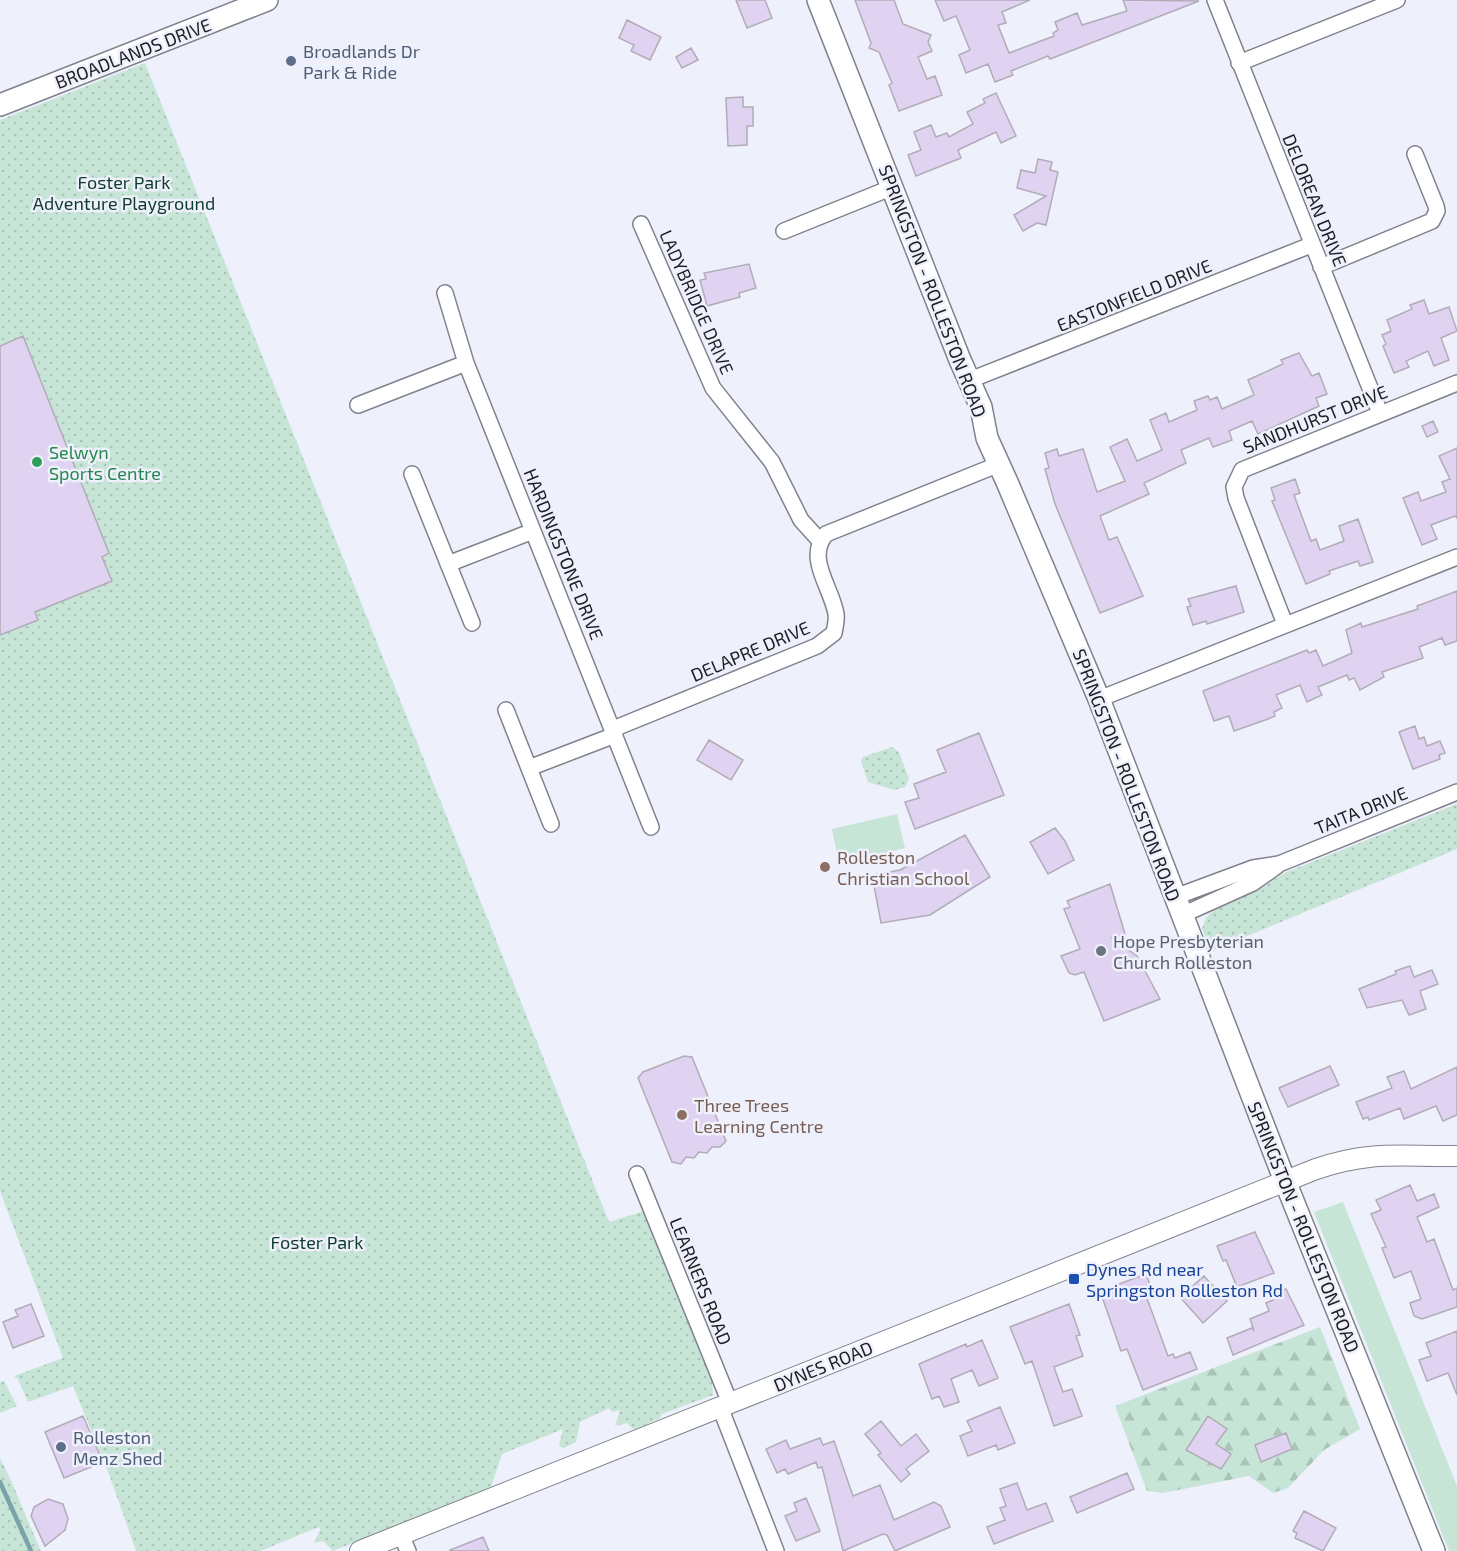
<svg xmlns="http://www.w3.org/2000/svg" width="1457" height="1551" font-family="'Exo 2',sans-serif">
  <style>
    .grass { fill: #c7e5d6 }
    .forest { fill: url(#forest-firs) }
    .park { fill: url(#park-dots) }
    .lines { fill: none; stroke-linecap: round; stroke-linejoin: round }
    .stream { stroke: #7aa2a9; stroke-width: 4.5 }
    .building { fill: #e0d2f1; stroke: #b1acb7; stroke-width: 1.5 }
    .minor-casing { stroke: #80828d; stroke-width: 18 }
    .tertiary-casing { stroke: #80828d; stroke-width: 22 }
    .secondary-casing { stroke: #80828d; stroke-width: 24 }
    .minor { stroke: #fff; stroke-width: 15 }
    .tertiary { stroke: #fff; stroke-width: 20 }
    .secondary { stroke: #fff; stroke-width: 21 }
    .service-dot { fill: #5c6f8a; stroke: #eef0fc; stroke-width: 2 }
    .leisure-dot { fill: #2e9e5b; stroke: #eef0fc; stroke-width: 2 }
    .education-dot { fill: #8d6e63; stroke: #eef0fc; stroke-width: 2 }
    .worship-dot { fill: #6b7280; stroke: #eef0fc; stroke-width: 2 }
    .transit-dot { fill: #1a4fb4; stroke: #eef0fc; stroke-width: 2 }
    .labels { text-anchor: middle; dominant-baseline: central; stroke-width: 5; stroke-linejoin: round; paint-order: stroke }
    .service-label { font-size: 18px; fill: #4e5e75; stroke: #eef0fc; text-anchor: start }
    .street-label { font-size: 18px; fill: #1d1d22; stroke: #eef0fc }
    .park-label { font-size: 18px; fill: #0c3b29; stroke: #eef0fc }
    .leisure-label { font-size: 18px; fill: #27864d; stroke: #eef0fc; text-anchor: start }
    .education-label { font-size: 18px; fill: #785e54; stroke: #eef0fc; text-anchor: start }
    .worship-label { font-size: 18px; fill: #5b616d; stroke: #eef0fc; text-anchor: start }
    .transit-label { font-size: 18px; fill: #164399; stroke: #eef0fc; text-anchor: start }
  </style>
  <defs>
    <pattern id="forest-firs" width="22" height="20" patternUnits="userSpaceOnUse" patternTransform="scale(1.5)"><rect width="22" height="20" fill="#c7e5d6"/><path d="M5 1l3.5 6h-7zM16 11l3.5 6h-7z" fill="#aac4b7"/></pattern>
    <pattern id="park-dots" width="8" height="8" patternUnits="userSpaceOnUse" patternTransform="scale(1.5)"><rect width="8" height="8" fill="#c7e5d6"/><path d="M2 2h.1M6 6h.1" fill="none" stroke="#aac4b7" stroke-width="1.8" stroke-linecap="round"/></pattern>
  </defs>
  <rect width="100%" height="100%" fill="#eef0fc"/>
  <!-- grass -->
  <path class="grass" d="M 897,814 L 905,848 L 839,864 L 832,829 Z
    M 1343,1202 L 1457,1486 L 1457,1551 L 1449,1551 L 1314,1212 Z"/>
  <!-- forest -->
  <path class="forest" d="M 1320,1327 L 1360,1429 L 1324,1450 L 1288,1488 L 1273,1493 L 1249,1476 L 1163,1493 L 1147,1491 L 1115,1406 Z"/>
  <!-- park -->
  <path class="park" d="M 145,63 L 609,1222 L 644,1211 L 712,1381 L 713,1395 L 662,1414 L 660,1418 L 634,1430 L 627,1423 L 615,1426 L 620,1410 L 612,1412 L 609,1408 L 580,1422 L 576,1442 L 564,1448 L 559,1446 L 563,1429 L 502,1454 L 491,1487 L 333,1551 L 323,1541 L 314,1543 L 320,1530 L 319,1527 L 260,1551 L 136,1551 L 109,1474 L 73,1386 L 28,1402 L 18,1379 L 14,1376 L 63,1358 L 0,1191 L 0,120 Z
    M 892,747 L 899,752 L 909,779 L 905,787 L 894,790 L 868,782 L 861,761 L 863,757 Z
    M 1457,804 L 1457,849 L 1211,951 L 1202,929 L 1206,918 L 1215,908 L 1263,887 L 1284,873 Z
    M 4,1381 L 17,1406 L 0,1413 L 0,1382 Z
    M 0,1458 C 16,1489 27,1520 41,1551 L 0,1551 Z"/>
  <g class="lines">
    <!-- stream -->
    <path class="stream" d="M 0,1482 L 31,1551"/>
  </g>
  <!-- building -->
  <path class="building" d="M 736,0 L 765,0 L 772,18 L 747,28 Z
    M 855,0 L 894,0 L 903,24 L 931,35 L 928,42 L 932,51 L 918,57 L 927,79 L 935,76 L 942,95 L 899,111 L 889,85 L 892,83 L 879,52 L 869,48 L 871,43 Z
    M 935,0 L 1030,0 L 1002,12 L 1006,23 L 998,25 L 1009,53 L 1054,36 L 1053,33 L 1058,30 L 1055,22 L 1077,13 L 1082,25 L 1127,11 L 1123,0 L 1199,1 L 1050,59 L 1048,56 L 1011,71 L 1013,75 L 995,82 L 988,64 L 966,73 L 959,55 L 970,50 L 956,16 L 944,21 Z
    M 627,20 L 661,37 L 650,60 L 631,51 L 634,45 L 619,38 Z
    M 691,48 L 698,60 L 682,68 L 676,57 Z
    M 996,93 L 1016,136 L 1001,143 L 996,132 L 958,150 L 961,158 L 916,176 L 908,155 L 921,150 L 914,132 L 931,125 L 936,137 L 947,133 L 949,137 L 973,124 L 967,112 L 985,103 L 983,99 Z
    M 743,97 L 743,107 L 753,107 L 753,126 L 747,126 L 747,145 L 728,146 L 726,98 Z
    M 1038,159 L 1052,162 L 1050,170 L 1058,172 L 1046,225 L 1037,223 L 1023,231 L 1014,215 L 1046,196 L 1017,188 L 1021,170 L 1035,173 Z
    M 749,264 L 756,288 L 739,293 L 740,297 L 707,306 L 700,280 L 706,279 L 704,273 Z
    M 1424,300 L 1429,314 L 1449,307 L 1457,331 L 1441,338 L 1449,360 L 1434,366 L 1428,351 L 1406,361 L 1409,367 L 1394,373 L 1383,346 L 1386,344 L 1382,335 L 1391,331 L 1387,320 L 1412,309 L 1410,305 Z
    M 23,336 L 109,553 L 102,557 L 112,581 L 35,612 L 38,620 L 0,635 L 0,346 Z
    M 1299,353 L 1312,376 L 1319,373 L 1327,394 L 1316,398 L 1319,406 L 1258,434 L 1252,421 L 1229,431 L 1232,440 L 1213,447 L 1209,438 L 1181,450 L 1186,463 L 1144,483 L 1149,494 L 1100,516 L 1109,540 L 1117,537 L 1143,596 L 1100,613 L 1055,504 L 1045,469 L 1049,468 L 1045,453 L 1057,449 L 1059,456 L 1083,449 L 1097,492 L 1125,481 L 1110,447 L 1127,439 L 1137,461 L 1162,450 L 1150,420 L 1166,413 L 1169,422 L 1197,410 L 1194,401 L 1208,396 L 1210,400 L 1217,397 L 1222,409 L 1254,395 L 1248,380 L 1283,364 L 1281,360 Z
    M 1433,421 L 1438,432 L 1427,437 L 1422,426 Z
    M 1457,448 L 1457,518 L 1455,516 L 1431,525 L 1437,539 L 1422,545 L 1403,498 L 1418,492 L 1421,501 L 1446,492 L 1442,482 L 1450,479 L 1439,456 Z
    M 1295,479 L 1300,493 L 1294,495 L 1311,541 L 1316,539 L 1320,550 L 1344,541 L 1339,526 L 1358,519 L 1373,562 L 1360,566 L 1358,561 L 1329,571 L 1330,574 L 1306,584 L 1272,501 L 1275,500 L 1271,488 Z
    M 1236,586 L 1244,612 L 1207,624 L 1206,621 L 1193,625 L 1187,607 L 1191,606 L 1188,599 Z
    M 1457,591 L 1457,641 L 1445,645 L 1442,638 L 1419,647 L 1423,658 L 1382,672 L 1384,677 L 1360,690 L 1354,678 L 1349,680 L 1347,675 L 1318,687 L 1322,695 L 1307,702 L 1300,685 L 1276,695 L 1282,708 L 1274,712 L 1275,716 L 1268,719 L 1234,731 L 1229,716 L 1214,721 L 1203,691 L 1307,650 L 1309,653 L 1316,650 L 1323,666 L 1352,653 L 1346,630 L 1361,623 L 1362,627 L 1418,609 L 1417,606 Z
    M 1415,726 L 1419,739 L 1424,737 L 1427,746 L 1440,741 L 1445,753 L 1439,755 L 1440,759 L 1413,769 L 1399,732 Z
    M 979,733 L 1004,795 L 915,829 L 905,802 L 919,798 L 914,784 L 946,772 L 937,750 Z
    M 709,740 L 743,760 L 731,780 L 697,760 Z
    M 1055,828 L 1065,841 L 1074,860 L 1048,874 L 1030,842 Z
    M 965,835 L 990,877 L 930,915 L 881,923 L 872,875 L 900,870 Z
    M 1110,884 L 1125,934 L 1112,938 L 1137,956 L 1160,999 L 1104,1021 L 1084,972 L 1075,975 L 1069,973 L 1061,956 L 1080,949 L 1064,909 L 1070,907 L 1067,901 Z
    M 1410,966 L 1414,977 L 1432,970 L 1438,984 L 1420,991 L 1426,1009 L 1409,1015 L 1402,1000 L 1367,1008 L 1359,989 L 1396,974 L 1395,971 Z
    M 684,1056 L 692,1057 L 726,1141 L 720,1147 L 712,1147 L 707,1153 L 699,1152 L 694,1158 L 686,1157 L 681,1164 L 672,1162 L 638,1078 L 643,1072 Z
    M 1330,1066 L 1339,1085 L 1288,1107 L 1279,1088 Z
    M 1457,1067 L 1457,1115 L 1443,1121 L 1436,1106 L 1404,1119 L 1400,1108 L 1369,1120 L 1368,1117 L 1363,1119 L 1356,1102 L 1392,1088 L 1387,1077 L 1404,1071 L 1411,1089 Z
    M 1410,1185 L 1417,1201 L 1434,1194 L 1439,1207 L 1417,1217 L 1427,1242 L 1434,1239 L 1453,1290 L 1457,1288 L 1457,1307 L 1422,1319 L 1414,1316 L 1410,1303 L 1421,1299 L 1411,1271 L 1394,1278 L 1382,1248 L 1386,1247 L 1371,1214 L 1381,1210 L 1376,1200 Z
    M 1255,1232 L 1274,1273 L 1237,1287 L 1226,1260 L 1223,1261 L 1217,1246 Z
    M 1146,1274 L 1152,1290 L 1145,1293 L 1168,1356 L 1173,1354 L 1175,1358 L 1190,1352 L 1197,1369 L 1143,1390 L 1127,1349 L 1121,1351 L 1100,1291 Z
    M 1204,1276 L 1227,1301 L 1203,1323 L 1180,1297 Z
    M 1286,1289 L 1304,1325 L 1233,1355 L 1227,1338 L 1252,1328 L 1254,1331 L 1250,1319 L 1269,1311 L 1266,1303 L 1273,1300 L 1271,1294 Z
    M 31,1304 L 44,1336 L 13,1348 L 3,1322 L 18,1316 L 15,1310 Z
    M 1069,1304 L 1080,1335 L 1076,1336 L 1083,1356 L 1054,1367 L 1063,1392 L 1072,1389 L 1082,1416 L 1054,1426 L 1032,1361 L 1025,1364 L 1010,1327 Z
    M 1457,1331 L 1457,1395 L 1448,1373 L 1427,1381 L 1419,1360 L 1431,1356 L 1426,1343 Z
    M 982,1340 L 998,1378 L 979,1386 L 972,1370 L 951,1379 L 959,1402 L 944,1407 L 939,1396 L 932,1399 L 919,1364 L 966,1344 L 967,1347 Z
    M 1000,1407 L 1015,1443 L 998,1450 L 996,1445 L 968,1456 L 960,1436 L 972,1431 L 967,1421 Z
    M 83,1416 L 103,1462 L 64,1478 L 45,1432 Z
    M 1208,1416 L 1227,1429 L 1216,1444 L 1231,1454 L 1221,1469 L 1186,1450 Z
    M 881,1421 L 901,1446 L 916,1434 L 929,1451 L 906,1469 L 910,1474 L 901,1482 L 878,1455 L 881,1453 L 865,1434 Z
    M 1286,1433 L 1292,1449 L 1261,1462 L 1255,1445 Z
    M 820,1438 L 823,1445 L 834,1441 L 853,1496 L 880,1485 L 894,1520 L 934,1502 L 941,1506 L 950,1527 L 895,1551 L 887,1535 L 883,1534 L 843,1551 L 822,1467 L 818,1468 L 816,1462 L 788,1474 L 785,1469 L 777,1473 L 766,1449 L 786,1440 L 790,1449 Z
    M 1127,1473 L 1134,1489 L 1077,1513 L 1070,1497 Z
    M 1017,1483 L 1027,1510 L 1046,1503 L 1053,1521 L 994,1544 L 987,1527 L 1005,1520 L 1000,1508 L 1006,1506 L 1000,1489 Z
    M 806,1498 L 820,1531 L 796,1541 L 785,1516 L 797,1511 L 794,1503 Z
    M 48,1499 L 63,1504 L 68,1519 L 65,1530 L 45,1546 L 31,1516 L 34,1507 Z
    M 1304,1511 L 1336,1528 L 1323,1551 L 1295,1538 L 1297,1533 L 1293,1531 Z
    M 483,1537 L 489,1551 L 450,1551 L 450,1550 Z"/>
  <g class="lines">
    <!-- minor casing -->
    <g class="minor-casing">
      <path id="minor" d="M 1215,0 L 1380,413
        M 1239,63 L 1397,0
        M 641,224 L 713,388 L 772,462 L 801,520 L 820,541
        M 784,231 L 893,187
        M 1321,267 L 1432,221 L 1437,211 L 1436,206 L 1415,154
        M 445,293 L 466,363 L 651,827
        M 970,380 L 1311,245
        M 358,405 L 466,363
        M 412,474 L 472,623
        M 448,564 L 533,531
        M 1285,624 L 1236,498 L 1234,487 L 1242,470 L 1457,383
        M 1099,699 L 1457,557
        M 506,710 L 551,824
        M 613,729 L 817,646 L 834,633 C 835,627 837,620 836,614 C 832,588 805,558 826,534 L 997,465
        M 529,768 L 615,735
        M 1175,897 L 1253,868 L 1279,864 L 1457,792
        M 1182,915 L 1253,883 L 1277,866
        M 637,1174 L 730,1403
        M 720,1407 L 776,1551
        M 401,1535 L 408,1551"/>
    </g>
    <!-- tertiary casing -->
    <g class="tertiary-casing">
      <path id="tertiary" d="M 360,1551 L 1316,1169 C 1372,1150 1401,1157 1457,1156"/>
    </g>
    <!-- secondary casing -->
    <g class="secondary-casing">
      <path id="secondary" d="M 818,0 L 960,360 L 981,407 L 987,438 L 1007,482 L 1099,699 L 1285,1181 L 1434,1551
        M 0,105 L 267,0"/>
    </g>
    <!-- minor -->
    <use href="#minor" class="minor"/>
    <!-- tertiary -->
    <use href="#tertiary" class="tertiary"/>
    <!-- secondary -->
    <use href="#secondary" class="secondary"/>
  </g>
  <!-- markers -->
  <g class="service-dot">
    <circle cx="291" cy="61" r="6"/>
    <circle cx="61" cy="1447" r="6"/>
  </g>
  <circle class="leisure-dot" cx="37" cy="462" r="6"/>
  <g class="education-dot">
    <circle cx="825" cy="867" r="6"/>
    <circle cx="682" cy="1115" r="6"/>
  </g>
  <circle class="worship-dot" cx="1101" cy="951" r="6"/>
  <rect class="transit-dot" x="1068" y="1273" width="12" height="12" rx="3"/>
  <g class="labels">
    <!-- service labels -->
    <g class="service-label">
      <text x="303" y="51">Broadlands Dr<tspan x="303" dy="21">Park &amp; Ride</tspan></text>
      <text x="73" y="1437">Rolleston<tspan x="73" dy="21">Menz Shed</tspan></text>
    </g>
    <!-- street labels -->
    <g class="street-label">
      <text transform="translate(133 53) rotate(-21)">BROADLANDS DRIVE</text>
      <text transform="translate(1315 200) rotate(68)">DELOREAN DRIVE</text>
      <text transform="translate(933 291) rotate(69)">SPRINGSTON - ROLLESTON ROAD</text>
      <text transform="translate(1134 295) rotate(-22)">EASTONFIELD DRIVE</text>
      <text transform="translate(697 302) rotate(66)">LADYBRIDGE DRIVE</text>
      <text transform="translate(1315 419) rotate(-22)">SANDHURST DRIVE</text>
      <text transform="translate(564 554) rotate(68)">HARDINGSTONE DRIVE</text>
      <text transform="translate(750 651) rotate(-23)">DELAPRE DRIVE</text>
      <text transform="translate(1127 775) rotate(69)">SPRINGSTON - ROLLESTON ROAD</text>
      <text transform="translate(1361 810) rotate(-22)">TAITA DRIVE</text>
      <text transform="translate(1304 1227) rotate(68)">SPRINGSTON - ROLLESTON ROAD</text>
      <text transform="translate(701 1281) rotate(68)">LEARNERS ROAD</text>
      <text transform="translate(823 1366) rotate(-22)">DYNES ROAD</text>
    </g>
    <!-- park labels -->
    <g class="park-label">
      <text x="124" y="182">Foster Park<tspan x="124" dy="21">Adventure Playground</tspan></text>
      <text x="317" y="1242">Foster Park</text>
    </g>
    <!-- leisure labels -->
    <g class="leisure-label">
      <text x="49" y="452">Selwyn<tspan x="49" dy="21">Sports Centre</tspan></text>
    </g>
    <!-- education labels -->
    <g class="education-label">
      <text x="837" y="857">Rolleston<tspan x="837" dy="21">Christian School</tspan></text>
      <text x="694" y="1105">Three Trees<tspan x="694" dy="21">Learning Centre</tspan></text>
    </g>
    <!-- worship labels -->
    <g class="worship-label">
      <text x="1113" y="941">Hope Presbyterian<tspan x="1113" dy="21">Church Rolleston</tspan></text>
    </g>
    <!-- transit labels -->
    <g class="transit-label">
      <text x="1086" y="1269">Dynes Rd near<tspan x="1086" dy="21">Springston Rolleston Rd</tspan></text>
    </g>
  </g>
</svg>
